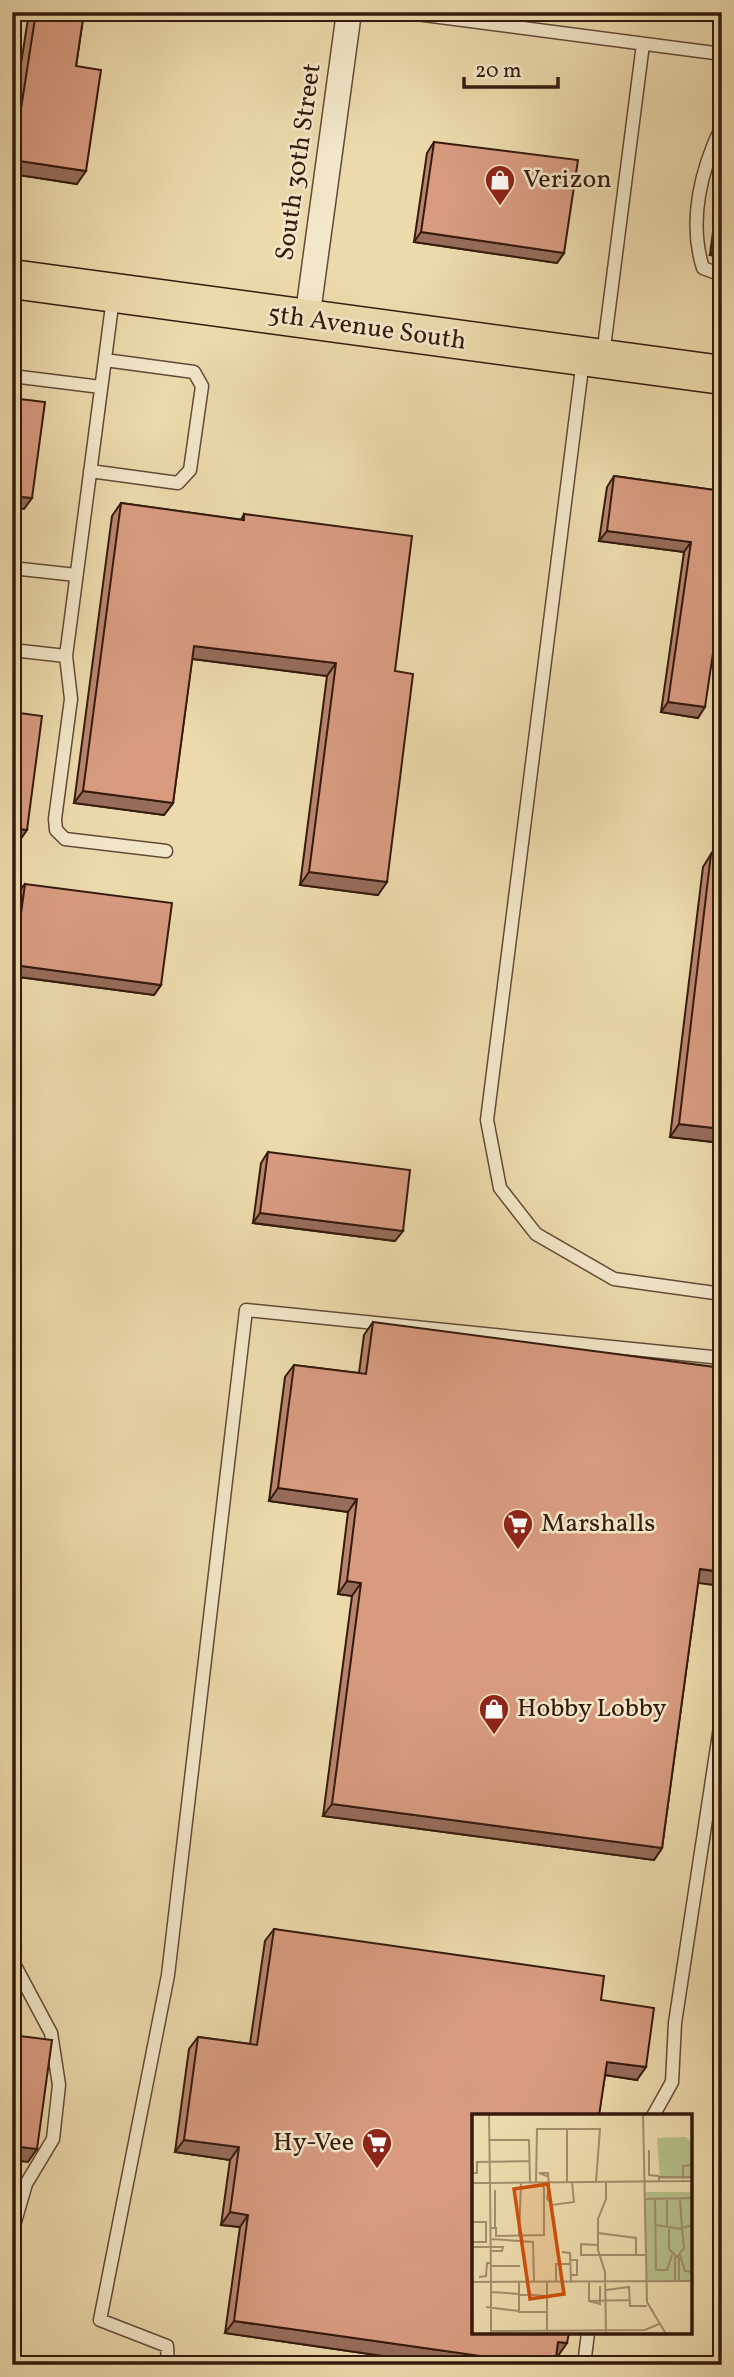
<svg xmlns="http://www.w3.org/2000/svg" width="734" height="2377" font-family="Vollkorn,serif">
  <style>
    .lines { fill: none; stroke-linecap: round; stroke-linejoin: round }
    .lane-casing { stroke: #634a36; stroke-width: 15 }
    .street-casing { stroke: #634a36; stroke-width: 27 }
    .primary-casing { stroke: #351a0e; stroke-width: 41 }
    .lane { stroke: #f3e7c9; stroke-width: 12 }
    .street { stroke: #f3e7c9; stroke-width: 24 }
    .primary { stroke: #ecdaac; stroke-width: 38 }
    .wall { fill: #ba856e; stroke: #351a0e; stroke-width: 2 }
    .shaded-wall { fill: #976c5a; stroke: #351a0e; stroke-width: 2 }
    .building { fill: #d89b80; stroke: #351a0e; stroke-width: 2 }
    .labels { text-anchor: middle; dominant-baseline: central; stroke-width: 5; stroke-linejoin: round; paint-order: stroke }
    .street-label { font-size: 26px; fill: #351a0e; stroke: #f3e7c9 }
    .poi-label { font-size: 26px; fill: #351a0e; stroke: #f3e7c9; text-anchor: start }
    .inset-road { fill: none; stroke: #a38d6d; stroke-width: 2 }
    .view { fill: #cd500c; fill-opacity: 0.15; stroke: #cd500c; stroke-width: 3.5 }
    .inset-edge { fill: none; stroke: #351a0e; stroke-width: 3.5 }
  </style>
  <rect width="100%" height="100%" fill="#ecdaac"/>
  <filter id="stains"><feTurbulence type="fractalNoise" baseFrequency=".00286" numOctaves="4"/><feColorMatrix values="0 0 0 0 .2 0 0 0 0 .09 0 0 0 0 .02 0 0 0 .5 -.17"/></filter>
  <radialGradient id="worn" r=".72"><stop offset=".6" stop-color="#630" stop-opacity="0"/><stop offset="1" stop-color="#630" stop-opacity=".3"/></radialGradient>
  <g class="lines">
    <!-- lane casing -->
    <g class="lane-casing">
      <path id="lane" d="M 401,12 L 722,54
        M 722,126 C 701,169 688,221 703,268 L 722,275
        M 603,355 L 643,44
        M 583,360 L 487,1120 L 500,1188 L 536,1234 L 614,1279 L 722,1294
        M 12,376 L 101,387
        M 90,471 L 178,483 L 190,470 L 202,386 L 194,372 L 105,360
        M 12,568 L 76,575
        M 12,650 L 66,656 L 113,298
        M 66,656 L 71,699 L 55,819 L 56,830 L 65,839 L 166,851
        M 12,1960 L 51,2033 L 59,2085 L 53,2139 L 26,2184 L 12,2232
        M 653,2116 L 672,2082 L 675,2023 L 722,1714
        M 168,2365 L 167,2346 L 100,2320 L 168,1975 L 246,1310 L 722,1358
        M 584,2365 L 588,2333"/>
    </g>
    <!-- street casing -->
    <g class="street-casing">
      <path id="street" d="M 307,320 L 349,12"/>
    </g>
    <!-- primary casing -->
    <g class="primary-casing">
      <path id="primary" d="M 12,279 L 722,375"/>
    </g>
    <!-- lane -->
    <use href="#lane" class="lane"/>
    <!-- street -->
    <use href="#street" class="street"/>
    <!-- primary -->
    <use href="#primary" class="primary"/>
  </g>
  <!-- wall -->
  <path class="wall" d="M 29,12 L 84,12 L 76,66 L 77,184 L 12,174 L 12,122 Z
    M 434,142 L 564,253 L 557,263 L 414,242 L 427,153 Z
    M 722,164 L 722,257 L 710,255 Z
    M 614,476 L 722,491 L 698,718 L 661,712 L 684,552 L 599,541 L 607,487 Z
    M 121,503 L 241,520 L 244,514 L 395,671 L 378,895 L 300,885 L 327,676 L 192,659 L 173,803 L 164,815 L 74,803 L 112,516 Z
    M 711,854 L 722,1143 L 670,1137 L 703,867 Z
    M 25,884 L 161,985 L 154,995 L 12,976 L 12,934 L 17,894 Z
    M 268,1152 L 395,1241 L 253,1223 L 261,1163 Z
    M 373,1322 L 698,1583 L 662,1848 L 654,1860 L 323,1816 L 352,1596 L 338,1594 L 348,1512 L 269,1501 L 285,1377 L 294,1365 L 359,1373 L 364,1335 Z
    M 274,1929 L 601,2000 L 637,2080 L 605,2075 L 558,2356 L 556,2355 L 555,2365 L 445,2365 L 225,2333 L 240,2227 L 221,2225 L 230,2160 L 175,2152 L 189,2049 L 198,2037 L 250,2044 L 265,1941 Z"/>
  <!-- shaded-wall -->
  <path class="shaded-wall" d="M 13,160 L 86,171 L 77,184 L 12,174 Z
    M 421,232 L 564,253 L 557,263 L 414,242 Z
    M 717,245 L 722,245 L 722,257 L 710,255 Z
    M 12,496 L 32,498 L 24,509 L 12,507 Z
    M 607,531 L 691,542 L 684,552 L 599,541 Z
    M 194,646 L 336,663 L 327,676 L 185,658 Z
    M 668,702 L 705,707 L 698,718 L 661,712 Z
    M 83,791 L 173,803 L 164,815 L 74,803 Z
    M 12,828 L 27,830 L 18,843 L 12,842 Z
    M 309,872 L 387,882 L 378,895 L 300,885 Z
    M 14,965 L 161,985 L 154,995 L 12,976 L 12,968 Z
    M 679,1124 L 722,1129 L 722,1143 L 670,1137 Z
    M 260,1213 L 403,1231 L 395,1241 L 253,1223 Z
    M 278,1488 L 357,1499 L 348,1512 L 269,1501 Z
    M 700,1569 L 722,1572 L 722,1586 L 691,1582 Z
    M 347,1581 L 361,1583 L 352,1596 L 338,1594 Z
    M 332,1804 L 662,1848 L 654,1860 L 323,1816 Z
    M 607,2062 L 646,2067 L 637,2080 L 598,2074 Z
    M 184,2140 L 239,2147 L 230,2160 L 175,2152 Z
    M 12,2146 L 37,2149 L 28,2162 L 12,2160 Z
    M 230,2212 L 248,2215 L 240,2227 L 221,2225 Z
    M 234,2321 L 481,2356 L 475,2365 L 445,2365 L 225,2333 Z
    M 558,2342 L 567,2343 L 558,2356 L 549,2354 Z
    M 512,2360 L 544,2365 L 509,2365 Z"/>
  <!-- building -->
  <path class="building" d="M 36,12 L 84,12 L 76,66 L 101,70 L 86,171 L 13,160 Z
    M 434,142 L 578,160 L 564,253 L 421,232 Z
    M 722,209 L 722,245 L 717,245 Z
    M 12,398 L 45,402 L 32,498 L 12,496 Z
    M 614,476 L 722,491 L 722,593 L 705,707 L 668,702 L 691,542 L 607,531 Z
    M 121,503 L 244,520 L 244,514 L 412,536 L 395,671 L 413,674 L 387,882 L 309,872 L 336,663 L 194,646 L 173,803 L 83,791 Z
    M 12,712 L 42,716 L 27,830 L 12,828 Z
    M 711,854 L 722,856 L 722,1129 L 679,1124 Z
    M 25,884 L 172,903 L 161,985 L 14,965 Z
    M 268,1152 L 410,1170 L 403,1231 L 260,1213 Z
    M 373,1322 L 722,1368 L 722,1572 L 700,1569 L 662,1848 L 332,1804 L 361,1583 L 347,1581 L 357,1499 L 278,1488 L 294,1365 L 366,1374 Z
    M 274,1929 L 604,1976 L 601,2000 L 654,2008 L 646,2067 L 607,2062 L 599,2116 L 473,2116 L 473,2333 L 569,2333 L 567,2343 L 558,2342 L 555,2365 L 544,2365 L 512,2360 L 511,2365 L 480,2365 L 481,2356 L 234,2321 L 248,2215 L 230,2212 L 239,2147 L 184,2140 L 198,2037 L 257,2045 Z
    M 12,2035 L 52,2040 L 37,2149 L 12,2146 Z"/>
  <!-- icons -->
  <defs>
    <g id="shop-pin" transform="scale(1.575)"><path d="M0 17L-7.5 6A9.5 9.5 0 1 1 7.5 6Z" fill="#8f2418" stroke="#f3e7c9"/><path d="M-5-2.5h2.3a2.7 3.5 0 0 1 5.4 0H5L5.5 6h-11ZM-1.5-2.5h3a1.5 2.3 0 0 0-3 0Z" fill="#fff"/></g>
    <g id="supermarket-pin" transform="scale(1.575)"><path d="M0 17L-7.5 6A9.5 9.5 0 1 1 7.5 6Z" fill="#8f2418" stroke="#f3e7c9"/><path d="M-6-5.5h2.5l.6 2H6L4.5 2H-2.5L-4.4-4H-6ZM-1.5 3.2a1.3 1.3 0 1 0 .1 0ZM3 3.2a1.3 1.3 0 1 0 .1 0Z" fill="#fff"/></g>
  </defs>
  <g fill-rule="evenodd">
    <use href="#shop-pin" x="500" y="180"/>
    <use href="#supermarket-pin" x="518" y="1524"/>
    <use href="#shop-pin" x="494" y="1709"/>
    <use href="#supermarket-pin" x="377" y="2143"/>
  </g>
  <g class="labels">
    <!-- street labels -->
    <g class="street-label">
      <text transform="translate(299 162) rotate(-82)">South 30th Street</text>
      <text transform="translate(367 328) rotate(8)">5th Avenue South</text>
    </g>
    <!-- poi labels -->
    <g class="poi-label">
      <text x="523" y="180">Verizon</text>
      <text x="541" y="1524">Marshalls</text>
      <text x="517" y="1709">Hobby Lobby</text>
      <text x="354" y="2143" text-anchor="end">Hy-Vee</text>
    </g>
  </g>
  <!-- overview -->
  <g transform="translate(472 2114)">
    <rect width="220" height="220" fill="#ecdaac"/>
    <path d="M 214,23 L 220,29 L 220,65 L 188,65 L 185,24 Z" fill="#b6c08a"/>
    <path d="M 173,78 L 220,78 L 220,167 L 174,166 Z" fill="#b6c08a"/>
    <path class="inset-road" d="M 17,0 L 18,69 L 221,67M 171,0 L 175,188 L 194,220M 95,15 L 95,68M 18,26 L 57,26 L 58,68M 177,36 L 177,61 L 187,62M 0,59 L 5,59 L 5,48 L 58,47M 77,63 L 67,59 L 76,59 L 77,73 L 75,84 L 80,91 L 102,88 L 100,68M 211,65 L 211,52 L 221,51M 187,67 L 187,63 L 221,63M 64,68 L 65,15 L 128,15 L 124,68M 0,69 L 18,69 L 19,168M 23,76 L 23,114M 183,84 L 184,156 L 195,156 L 200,141M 195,84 L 195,112M 174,85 L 221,84M 208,85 L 210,114M 0,108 L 14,108 L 14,128 L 0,128M 183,111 L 210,115M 19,114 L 24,114 L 24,122 L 72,121 L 72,74 L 68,68M 197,115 L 197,135 L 205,143 L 212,134 L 210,114 L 221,111M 126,119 L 164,124 L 164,141M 47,122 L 49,68M 19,125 L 61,128 L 62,167M 125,131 L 109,130 L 109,141 L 174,141M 0,133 L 31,133 L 30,137 L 19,137M 90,138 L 98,139 L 99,167M 208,141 L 213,157 L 221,158M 203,143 L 203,166M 207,143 L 207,166M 98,146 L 105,146 L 105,161 L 99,161M 19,152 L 48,152M 7,163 L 14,162 L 15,149 L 19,149M 47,167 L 47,198 L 75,198M 75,167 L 75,220M 84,167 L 84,150 L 98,150M 117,167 L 117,187 L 158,186M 0,168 L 221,167M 19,168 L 19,220M 134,176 L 157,173 L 158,192 L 175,192M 19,178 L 75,182M 117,187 L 128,190 L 128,172M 14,193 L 47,197M 19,217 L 173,216 L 187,210M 134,220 L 133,158 L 126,136 L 126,105 L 134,85 L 134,68"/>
    <path class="view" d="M 76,70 L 92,180 L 58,185 L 42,75 Z"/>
    <rect width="220" height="220" class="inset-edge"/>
  </g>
  <!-- margin -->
  <rect width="734" height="2377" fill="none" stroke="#ecdaac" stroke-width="42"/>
  <rect x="14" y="14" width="706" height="2349" fill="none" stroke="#351a0e" stroke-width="3.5"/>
  <rect x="21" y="21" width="692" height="2335" fill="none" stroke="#351a0e" stroke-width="2"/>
  <!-- scale -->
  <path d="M464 77v10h94v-10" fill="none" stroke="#351a0e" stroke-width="3.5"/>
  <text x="475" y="77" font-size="21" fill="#351a0e" stroke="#f3e7c9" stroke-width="5" paint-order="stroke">20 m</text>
  <rect width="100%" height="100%" filter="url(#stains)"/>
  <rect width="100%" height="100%" fill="url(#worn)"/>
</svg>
